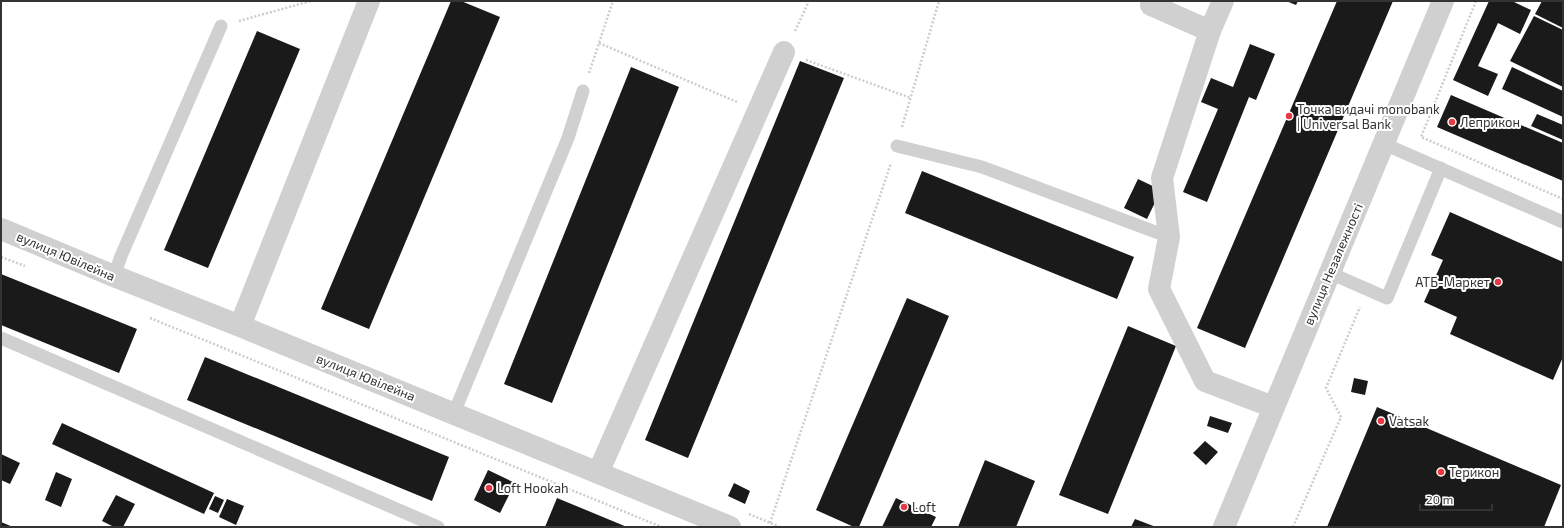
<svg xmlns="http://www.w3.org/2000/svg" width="1564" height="528" font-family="'Exo 2',sans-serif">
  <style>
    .building { fill: #1a1a1a }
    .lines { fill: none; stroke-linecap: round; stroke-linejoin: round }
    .path { stroke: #cdcdcd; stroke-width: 2.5; stroke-dasharray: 2 2; stroke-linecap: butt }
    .lane { stroke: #d0d0d0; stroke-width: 13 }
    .street { stroke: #d0d0d0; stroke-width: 22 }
    .poi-dot { fill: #e63946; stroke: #fff; stroke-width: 1.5 }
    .labels { text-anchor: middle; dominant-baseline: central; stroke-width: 4; stroke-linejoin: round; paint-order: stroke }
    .poi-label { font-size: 13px; fill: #333; stroke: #fff; text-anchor: start }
    .street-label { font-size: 13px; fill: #333; stroke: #fff }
  </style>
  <rect width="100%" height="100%" fill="#fff"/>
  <!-- building -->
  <path class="building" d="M 451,1 L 461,1 L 500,17 L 369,329 L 321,309 Z
    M 1286,1 L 1298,1 L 1296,5 Z
    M 1337,1 L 1393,1 L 1245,348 L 1197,328 Z
    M 1489,1 L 1512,1 L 1531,10 L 1520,34 L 1498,23 L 1478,66 L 1498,74 L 1488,96 L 1453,80 Z
    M 1542,1 L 1563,1 L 1563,28 L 1535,14 Z
    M 1534,16 L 1563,30 L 1563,87 L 1510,61 Z
    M 257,31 L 300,49 L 208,268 L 164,250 Z
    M 1250,44 L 1275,54 L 1256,100 L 1249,97 L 1207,202 L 1183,192 L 1218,109 L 1201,102 L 1211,78 L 1233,87 Z
    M 800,61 L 844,78 L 688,458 L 645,440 Z
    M 631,67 L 679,87 L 552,403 L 504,384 Z
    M 1512,67 L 1563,91 L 1563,117 L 1502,89 Z
    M 1451,95 L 1563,143 L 1563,181 L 1437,127 Z
    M 1537,114 L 1563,125 L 1563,140 L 1531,126 Z
    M 922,171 L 1134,257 L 1117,299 L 905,213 Z
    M 1138,179 L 1161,190 L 1147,219 L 1124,208 Z
    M 1450,212 L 1563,262 L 1563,357 L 1553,380 L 1450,334 L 1457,317 L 1424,302 L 1443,260 L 1431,255 Z
    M 1,274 L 137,329 L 119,373 L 1,325 Z
    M 907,298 L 949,316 L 859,527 L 854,527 L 816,510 Z
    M 1128,326 L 1176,346 L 1108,514 L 1059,495 Z
    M 205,357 L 449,457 L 432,501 L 187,400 Z
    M 1354,378 L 1368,381 L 1365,395 L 1351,392 Z
    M 1377,407 L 1561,485 L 1544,527 L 1327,527 Z
    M 1210,416 L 1232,423 L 1228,433 L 1207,426 Z
    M 62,423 L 214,493 L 204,514 L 52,444 Z
    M 1205,441 L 1218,452 L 1206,465 L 1193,453 Z
    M 1,454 L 20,463 L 10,484 L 1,480 Z
    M 985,460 L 1035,481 L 1016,527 L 958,527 Z
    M 488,470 L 515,483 L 500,513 L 474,500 Z
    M 56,472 L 72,479 L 61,507 L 45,500 Z
    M 734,483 L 750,491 L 745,504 L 728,496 Z
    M 116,495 L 135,504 L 123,527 L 114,527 L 102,521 Z
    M 215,496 L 224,500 L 218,513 L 209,509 Z
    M 557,498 L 627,527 L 545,527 Z
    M 896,498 L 936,517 L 931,527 L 882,527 Z
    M 227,499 L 244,506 L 236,525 L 219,517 Z
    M 1135,519 L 1156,527 L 1131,527 Z
    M 1,522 L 13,527 L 1,527 Z"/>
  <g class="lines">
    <!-- path -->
    <path class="path" d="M 1476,1 L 1421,137 L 1563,199
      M 239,21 L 311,1
      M 795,31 L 809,1
      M 599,43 L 737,102
      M 806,60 L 911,98
      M 589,73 L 613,1
      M 902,127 L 939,1
      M 1,257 L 25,266
      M 150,318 L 662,527
      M 749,514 L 780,527
      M 770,523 L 891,163
      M 1293,527 L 1341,417 L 1326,388 L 1360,307"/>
    <!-- lane -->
    <path class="lane" d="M 1384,144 L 1563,222
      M 897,146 L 982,167 L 1169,237
      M 1330,273 L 1387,298 L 1441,168
      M 114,276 L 121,256 L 221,26
      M 1,338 L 438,527
      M 454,413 L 568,138 L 583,91"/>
    <!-- street -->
    <path class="street" d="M 1151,5 L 1210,31 L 1162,178 L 1169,237 L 1159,289 L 1205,381 L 1273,407
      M 1210,31 L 1223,1
      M 1,229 L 114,276 L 240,326 L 730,527
      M 240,326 L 369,1
      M 598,473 L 784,52
      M 1224,527 L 1443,1"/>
  </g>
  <!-- markers -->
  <g class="poi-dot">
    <circle cx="1289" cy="116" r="4"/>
    <circle cx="1452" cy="122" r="4"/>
    <circle cx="1498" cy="282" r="4"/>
    <circle cx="1381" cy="421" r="4"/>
    <circle cx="1441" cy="472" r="4"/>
    <circle cx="489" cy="488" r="4"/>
    <circle cx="904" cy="507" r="4"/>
  </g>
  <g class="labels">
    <!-- poi labels -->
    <g class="poi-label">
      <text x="1297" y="109">Точка видачі monobank<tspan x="1297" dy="15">| Universal Bank</tspan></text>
      <text x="1460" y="122">Леприкон</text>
      <text x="1490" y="282" text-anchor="end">АТБ-Маркет</text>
      <text x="1389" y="421">Vatsak</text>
      <text x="1449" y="472">Терикон</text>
      <text x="497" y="488">Loft Hookah</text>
      <text x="912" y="507">Loft</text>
    </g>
    <!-- street labels -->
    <g class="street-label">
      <text transform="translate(66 256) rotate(23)">вулиця Ювілейна</text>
      <text transform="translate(1333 264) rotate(-67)">вулиця Незалежності</text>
      <text transform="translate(366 377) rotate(22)">вулиця Ювілейна</text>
    </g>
  </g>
  <!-- border -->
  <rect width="1564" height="528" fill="none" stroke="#333333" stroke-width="4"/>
  <!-- scale -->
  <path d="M1420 504v6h72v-6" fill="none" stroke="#333333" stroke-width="2"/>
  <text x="1426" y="504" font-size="12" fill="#333333" stroke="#ffffff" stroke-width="3" paint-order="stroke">20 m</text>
</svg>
